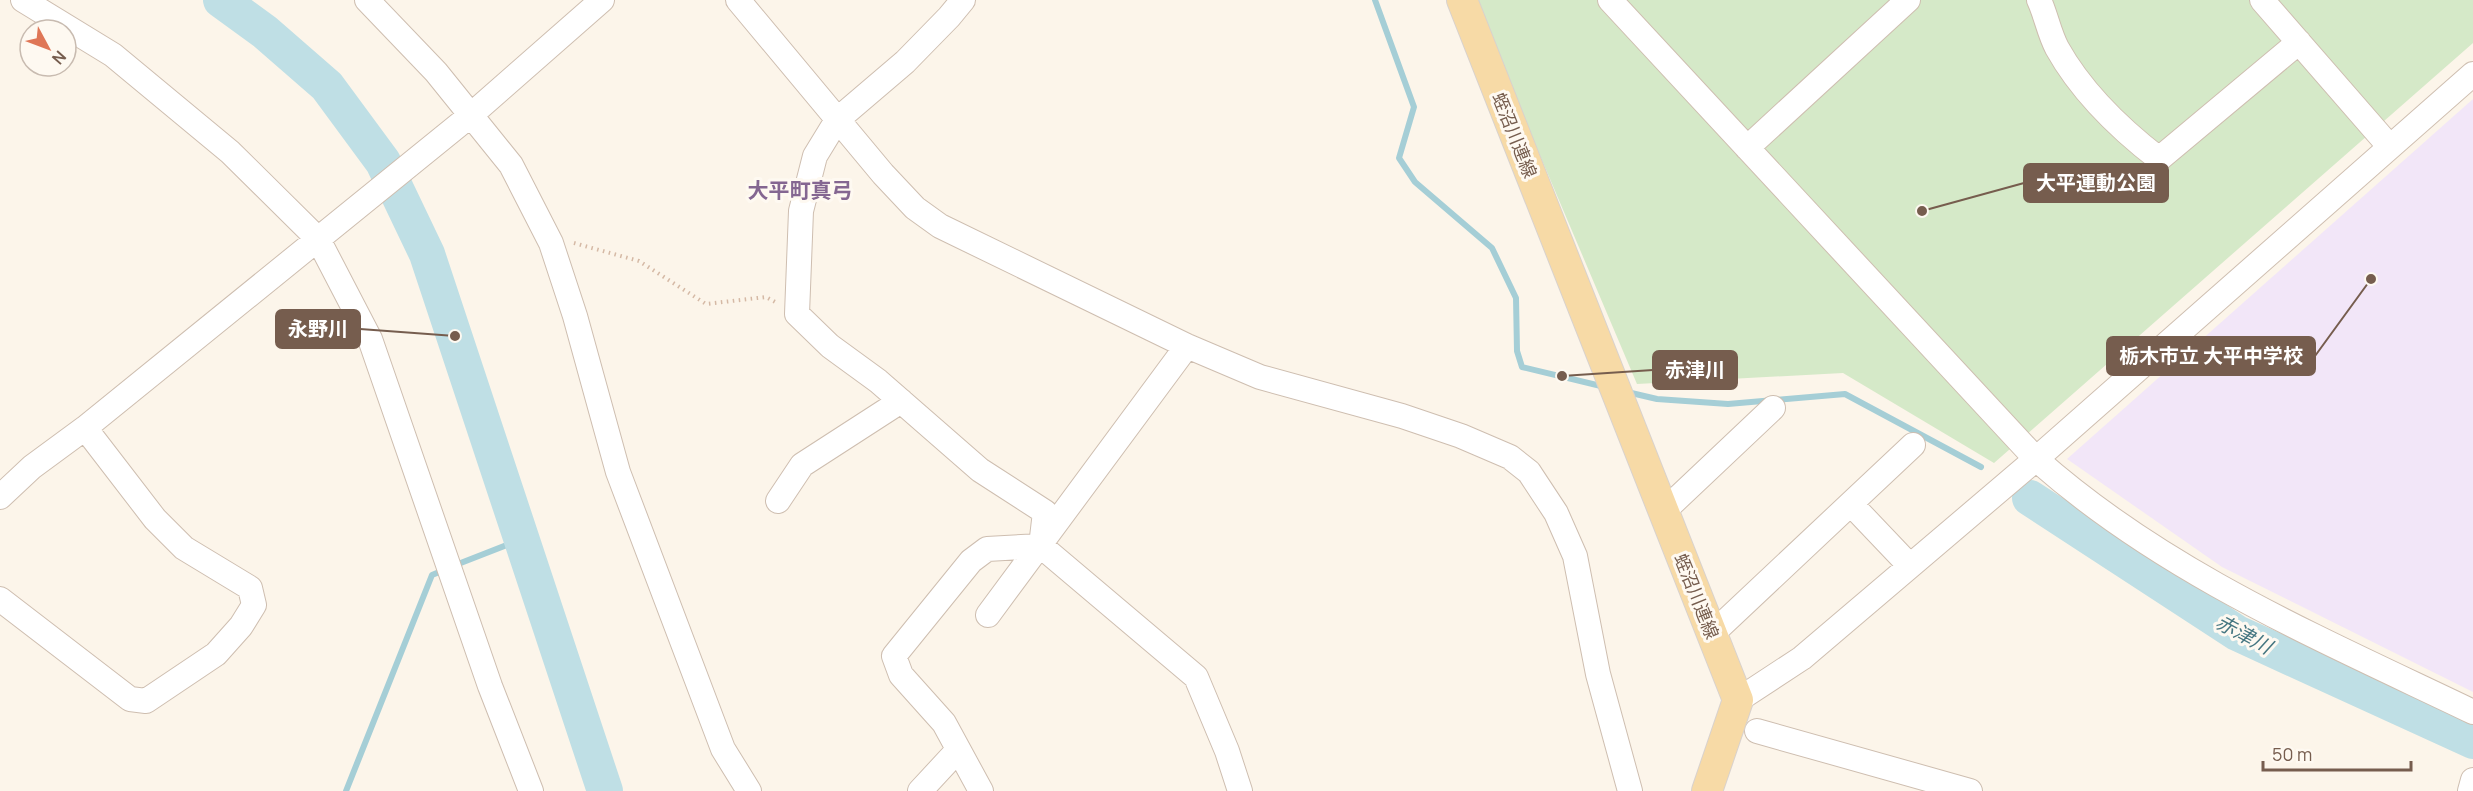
<svg xmlns="http://www.w3.org/2000/svg" width="2473" height="791" font-family="Manrope,'Noto Sans JP',sans-serif">
  <style>
    .education { fill: #f2e6f8 }
    .green { fill: #d5e9c8 }
    .lines { fill: none; stroke-linecap: round; stroke-linejoin: round }
    .stream { stroke: #a5ced6; stroke-width: 6 }
    .river { stroke: #bfdfe5; stroke-width: 36 }
    .minor-casing { stroke: #cebeb0; stroke-width: 26 }
    .major-casing { stroke: #d9d2cd; stroke-width: 32 }
    .path { stroke: #d5b9a5; stroke-width: 4; stroke-dasharray: 1.5 4.5; stroke-linecap: butt }
    .minor { stroke: #fff; stroke-width: 24 }
    .major { stroke: #f7daa6; stroke-width: 30 }
    .labels { text-anchor: middle; dominant-baseline: central; stroke-width: 6; stroke-linejoin: round; paint-order: stroke }
    .street-label { font-size: 18px; fill: #765d4e; stroke: #fef9f1 }
    .water-label { font-size: 20px; font-style: italic; fill: #457681; stroke: #fef9f1 }
    .quarter-label { font-size: 21px; font-weight: bold; fill: #846691; stroke: #fef9f1 }
    .leader { fill: none; stroke: #765d4e; stroke-width: 2 }
    .callout-dot { fill: #765d4e; stroke: #fef9f1; stroke-width: 2 }
    .callout { fill: #765d4e; stroke: #765d4e; stroke-width: 2 }
    .callout-label { font-size: 20px; text-anchor: middle; font-weight: bold; fill: #fff }
  </style>
  <rect width="100%" height="100%" fill="#fcf5ea"/>
  <!-- education -->
  <path class="education" d="M 2473,99 L 2473,692 L 2222,567 L 2067,459 Z"/>
  <!-- green -->
  <path class="green" d="M 1474,0 L 2473,0 L 2473,43 L 1994,463 L 1843,373 L 1637,384 Z"/>
  <g class="lines">
    <!-- stream -->
    <path class="stream" d="M 1375,0 L 1414,107 L 1399,158 L 1415,182 L 1492,248 L 1516,298 L 1517,351 L 1522,367 L 1605,387
      M 1627,392 L 1657,399 L 1728,404 L 1845,394 L 1981,467
      M 453,566 L 522,539
      M 346,791 L 432,575 L 444,570"/>
    <!-- river -->
    <path class="river" d="M 221,0 L 265,32 L 327,86 L 383,162 L 427,254 L 605,791
      M 2030,498 L 2237,633 L 2473,741"/>
    <!-- minor casing -->
    <g class="minor-casing">
      <path id="minor" d="M 23,0 L 113,55 L 230,152 L 318,239 L 370,339 L 490,686 L 531,791
        M 367,0 L 436,72 L 511,165 L 551,243 L 575,316 L 618,472 L 723,749 L 749,791
        M 738,0 L 883,174 L 915,208 L 940,226 L 1187,346 L 1260,377 L 1402,416 L 1461,436 L 1510,457 L 1529,472 L 1556,513 L 1575,556 L 1598,674 L 1630,791
        M 963,0 L 949,17 L 905,62 L 837,120 L 815,156 L 801,211 L 797,314 L 830,346 L 878,381 L 980,470 L 1045,512 L 1041,546
        M 1610,0 L 2036,459 C 2163,572 2321,639 2473,712
        M 2039,0 C 2046,15 2049,33 2057,48 C 2081,91 2120,129 2159,159 L 2299,42
        M 2262,0 L 2390,147
        M 1747,148 L 1908,0
        M 0,497 L 32,467 L 85,428 L 471,115 L 602,0
        M 778,501 L 802,465 L 901,401
        M 1851,504 L 1910,566
        M 1664,511 L 1773,408
        M 0,599 L 130,699 L 146,701 L 216,654 L 241,626 L 254,605 L 250,588 L 184,548 L 155,519 L 85,428
        M 988,615 L 1187,346
        M 1712,634 L 1913,445
        M 1738,700 L 1802,658 L 2036,459 L 2473,74
        M 1757,731 L 1970,791
        M 920,791 L 958,750
        M 981,791 L 944,723 L 901,675 L 894,656 L 971,561 L 987,549 L 1041,546 L 1196,677 L 1227,751 L 1240,791
        M 2470,791 L 2473,780"/>
    </g>
    <!-- major casing -->
    <g class="major-casing">
      <path id="major" d="M 1462,0 L 1738,700 L 1707,791"/>
    </g>
    <!-- path -->
    <path class="path" d="M 574,243 L 639,261 L 706,304 L 766,297 L 777,303"/>
    <!-- minor -->
    <use href="#minor" class="minor"/>
    <!-- major -->
    <use href="#major" class="major"/>
  </g>
  <g class="labels">
    <!-- street labels -->
    <g class="street-label">
      <text transform="translate(1515 135) rotate(68)">蛭沼川連線</text>
      <text transform="translate(1697 596) rotate(68)">蛭沼川連線</text>
    </g>
    <!-- water labels -->
    <g class="water-label">
      <text transform="translate(2244 634) rotate(28)">赤津川</text>
    </g>
    <!-- quarter labels -->
    <g class="quarter-label">
      <text x="800" y="190">大平町真弓</text>
    </g>
  </g>
  <!-- callouts -->
  <path class="leader" d="M1922 211L2024 183M455 336L360 329M2371 279L2315 356M1562 376L1653 370"/>
  <g class="callout-dot">
    <circle cx="1922" cy="211" r="6"/>
    <circle cx="455" cy="336" r="6"/>
    <circle cx="2371" cy="279" r="6"/>
    <circle cx="1562" cy="376" r="6"/>
  </g>
  <g class="callout">
    <rect x="2024" y="164" width="144" height="38" rx="6"/>
    <rect x="276" y="310" width="84" height="38" rx="6"/>
    <rect x="2107" y="337" width="208" height="38" rx="6"/>
    <rect x="1653" y="351" width="84" height="38" rx="6"/>
  </g>
  <g class="callout-label">
    <text x="2096" y="190">大平運動公園</text>
    <text x="318" y="336">永野川</text>
    <text x="2211" y="363">栃木市立 大平中学校</text>
    <text x="1695" y="377">赤津川</text>
  </g>
  <!-- north arrow -->
  <g transform="translate(48 48) rotate(131)"><circle r="28" fill="#fef9f1" stroke="#c8bbb0" stroke-width="1.5"/>
  <path d="M0-4.5L10 22L0 15L-10 22Z" fill="#df7656"/>
  <text y="-9" font-size="16" font-weight="bold" text-anchor="middle" fill="#765d4e">N</text>
  </g>
  <!-- scale -->
  <path d="M2263 761v9h148v-9" fill="none" stroke="#765d4e" stroke-width="3"/>
  <text x="2272" y="761" font-size="18" fill="#765d4e" stroke="#fef9f1" stroke-width="4.5" paint-order="stroke">50 m</text>
</svg>
